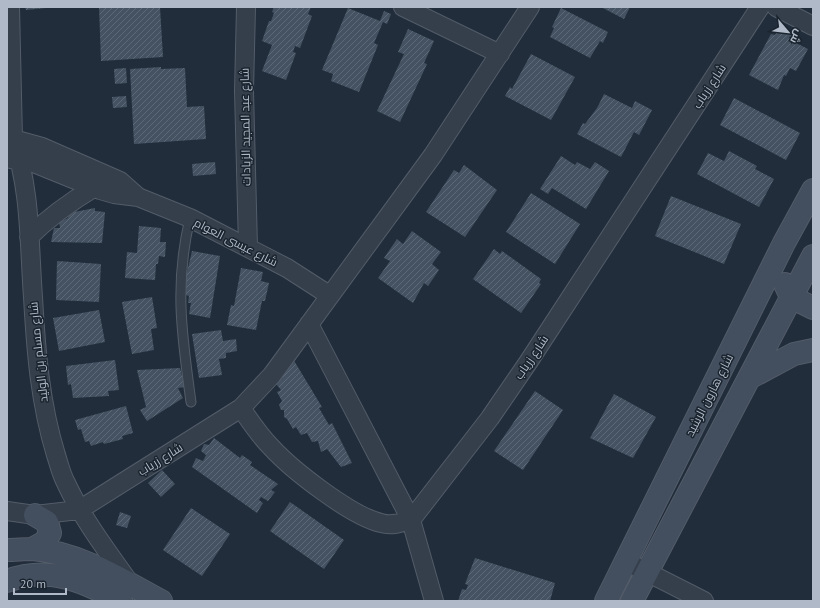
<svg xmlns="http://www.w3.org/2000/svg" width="820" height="608" font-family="'PT Sans',Cairo,sans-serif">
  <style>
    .building { fill: url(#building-hatch) }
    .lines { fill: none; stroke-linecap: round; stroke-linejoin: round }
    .service-casing { stroke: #535c69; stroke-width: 11 }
    .minor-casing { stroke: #535c69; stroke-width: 20 }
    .secondary-casing { stroke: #535c69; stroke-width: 24 }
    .service { stroke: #353f4b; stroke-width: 9 }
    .minor { stroke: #353f4b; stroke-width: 18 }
    .secondary { stroke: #434e5e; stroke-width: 22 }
    .labels { text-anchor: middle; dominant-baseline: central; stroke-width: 3; stroke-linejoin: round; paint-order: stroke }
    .street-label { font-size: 12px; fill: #b0b9c7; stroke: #1a242f }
  </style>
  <defs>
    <pattern id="building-hatch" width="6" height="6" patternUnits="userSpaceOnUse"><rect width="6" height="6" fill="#445262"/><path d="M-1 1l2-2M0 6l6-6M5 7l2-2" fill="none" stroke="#5c6977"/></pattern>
  </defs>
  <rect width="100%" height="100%" fill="#212d3b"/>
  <!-- building -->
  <path class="building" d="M 25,7 L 46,7 L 46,8 L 26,10 Z
    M 99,7 L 160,7 L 163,57 L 101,61 Z
    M 274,7 L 311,7 L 308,14 L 312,16 L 300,48 L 295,46 L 293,52 L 296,53 L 286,80 L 262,71 L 272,45 L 262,41 L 269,21 L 271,21 L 274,13 L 272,12 Z
    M 601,7 L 630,7 L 624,19 Z
    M 348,8 L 380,21 L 384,11 L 391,14 L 387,24 L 383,22 L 374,43 L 378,45 L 359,92 L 331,81 L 333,74 L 322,70 Z
    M 561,8 L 608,32 L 603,43 L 600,41 L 590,58 L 550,37 L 554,28 L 552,27 Z
    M 779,28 L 796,37 L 794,42 L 808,49 L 796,71 L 790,68 L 786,76 L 784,75 L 778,90 L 749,75 L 771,34 L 775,35 Z
    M 408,29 L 434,41 L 424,63 L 427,64 L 400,122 L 377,111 L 404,54 L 398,52 Z
    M 531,54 L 575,77 L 551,120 L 505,96 L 510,87 L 512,89 Z
    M 161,67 L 161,69 L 185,68 L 187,107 L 204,106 L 206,139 L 134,144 L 130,69 Z
    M 126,68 L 127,83 L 115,84 L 114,69 Z
    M 604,94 L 632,108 L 635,101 L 652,110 L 639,135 L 634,132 L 621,157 L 577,134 L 583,123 L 585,124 L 597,108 Z
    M 126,96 L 127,107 L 113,108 L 112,97 Z
    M 734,98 L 800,133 L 786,160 L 720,125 Z
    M 729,151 L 757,166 L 755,169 L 774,179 L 759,207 L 697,174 L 708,153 L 724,161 Z
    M 561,156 L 575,165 L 577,162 L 590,169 L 595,162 L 609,171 L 586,209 L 552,188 L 548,194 L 540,189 Z
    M 215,162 L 216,174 L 193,176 L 192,164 Z
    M 464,165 L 497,190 L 465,237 L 426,212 L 454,170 L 459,173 Z
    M 531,193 L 580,224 L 555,264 L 506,232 Z
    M 671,196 L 741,224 L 724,264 L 655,236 Z
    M 95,208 L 95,211 L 105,212 L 102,243 L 51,242 L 54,228 L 60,228 L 59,222 L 68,218 L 69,213 Z
    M 139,226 L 161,228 L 160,242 L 166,242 L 165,257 L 159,256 L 158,264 L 156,264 L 155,280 L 125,278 L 127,252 L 137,253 Z
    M 412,231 L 441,252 L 432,264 L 439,270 L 428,286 L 424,283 L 413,303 L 378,278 L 390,261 L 384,258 L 397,239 L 403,244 Z
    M 494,249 L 500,254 L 502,251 L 541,279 L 539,283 L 541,284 L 521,313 L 473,279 Z
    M 192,251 L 220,256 L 210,318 L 189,314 L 191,303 L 188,303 L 189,296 L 182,294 Z
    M 57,261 L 101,264 L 99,302 L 56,300 Z
    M 241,268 L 263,272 L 261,281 L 269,283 L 265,301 L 262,301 L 256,330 L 227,325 L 231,305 L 234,306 Z
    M 152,297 L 157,328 L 151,329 L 154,350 L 132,354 L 122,302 Z
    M 99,310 L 105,342 L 59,351 L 53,318 Z
    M 221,330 L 223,341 L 236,339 L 237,351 L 226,353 L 226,358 L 219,359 L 222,375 L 199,378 L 192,334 Z
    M 293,359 L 322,407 L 319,408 L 329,425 L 332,423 L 352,463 L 341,467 L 327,449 L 321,452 L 318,441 L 312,442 L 307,433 L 301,435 L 296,427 L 293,429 L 287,419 L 284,417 L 284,410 L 281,410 L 279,405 L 282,401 L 277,392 L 281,390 L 276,384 L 283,377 L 280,372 L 288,369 L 286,362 Z
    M 115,360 L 119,390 L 108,391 L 109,396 L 73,398 L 71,384 L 68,385 L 66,366 Z
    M 180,368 L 185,387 L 178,388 L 183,398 L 147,421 L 140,410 L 146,407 L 137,370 Z
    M 535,391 L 563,410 L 523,470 L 494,451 Z
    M 614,394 L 656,417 L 633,458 L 590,438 Z
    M 126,406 L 133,433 L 122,436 L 123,439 L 104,444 L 103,442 L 91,446 L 89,441 L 85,442 L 81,429 L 78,430 L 75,420 Z
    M 214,438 L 240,458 L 242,455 L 252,462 L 250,465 L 278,484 L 271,490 L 275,492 L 268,501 L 261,497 L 259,500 L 263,503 L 257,513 L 192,467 L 196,458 L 203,461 L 206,455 L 201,451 L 204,444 L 209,445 Z
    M 162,470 L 175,484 L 161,497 L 148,483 Z
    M 290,502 L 344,540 L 324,569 L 270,531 Z
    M 191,508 L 230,534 L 202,576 L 163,550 Z
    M 120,512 L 131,516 L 127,528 L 116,525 Z
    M 475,558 L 555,583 L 550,601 L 458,601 L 462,589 L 466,590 L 468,585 L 465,584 Z"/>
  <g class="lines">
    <!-- service casing -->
    <g class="service-casing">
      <path id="service" d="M 190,218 C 174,285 182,336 191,402"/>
    </g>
    <!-- minor casing -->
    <g class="minor-casing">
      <path id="minor" d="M 10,7 L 13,139 L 10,150
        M 246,7 L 244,91 L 248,247
        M 403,7 L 500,54
        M 776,7 L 813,26
        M 13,139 C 31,189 29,245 33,297 C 36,351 40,403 56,455 C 59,464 61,474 66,483 C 83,520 108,552 131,585
        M 13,139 L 42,147 L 120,181 L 138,197
        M 11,159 L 31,162 L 100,190 L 114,194 L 138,197 L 190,218 L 287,268 L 329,295
        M 29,237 C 49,217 70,202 95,187
        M 309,324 L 411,520 L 434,601
        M 241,408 C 250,421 259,435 271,447 C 292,470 351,516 381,523 C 391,526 401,523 411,520 L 490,418 L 529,361 L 760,7
        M 7,511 L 35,515 L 79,510 L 241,408 L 272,375 L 433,155 L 530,7
        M 625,561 L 704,601"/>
    </g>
    <!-- secondary casing -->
    <g class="secondary-casing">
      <path id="secondary" d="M 785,284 L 791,297 L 813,308
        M 749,378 L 794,354 L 813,350
        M 32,549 L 45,542 L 50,533 L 47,522 L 35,515
        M 7,550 C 15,550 24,549 32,549 C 78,552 122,580 161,601
        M 7,581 C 50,565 83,581 121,601
        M 606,601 L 784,243 L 813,190
        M 632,601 L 813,256"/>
    </g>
    <!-- service -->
    <use href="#service" class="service"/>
    <!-- minor -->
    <use href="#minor" class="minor"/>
    <!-- secondary -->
    <use href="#secondary" class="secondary"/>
  </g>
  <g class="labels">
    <!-- street labels -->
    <g class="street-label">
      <text transform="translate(709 86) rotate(-57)">شارع زرياب</text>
      <text transform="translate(245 127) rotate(-91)">شارع عبد المجيد الزيادات</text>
      <text transform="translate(236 242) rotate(27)">شارع عيسى العوام</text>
      <text transform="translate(38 352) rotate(-96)">شارع مسلم بن الوليد</text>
      <text transform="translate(531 357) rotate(-56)">شارع زرياب</text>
      <text transform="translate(709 395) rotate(-63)">شارع هارون الرشيد</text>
      <text transform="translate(160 459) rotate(-32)">شارع زرياب</text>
    </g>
  </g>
  <!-- border -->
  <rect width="820" height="608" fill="none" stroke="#b0b9c7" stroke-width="16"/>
  <!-- north arrow -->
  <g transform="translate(788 32) rotate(118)" stroke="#1a242f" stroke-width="3" paint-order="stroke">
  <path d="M0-3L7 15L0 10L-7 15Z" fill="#b0b9c7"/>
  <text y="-6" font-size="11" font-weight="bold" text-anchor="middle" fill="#b0b9c7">ش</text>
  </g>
  <!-- scale -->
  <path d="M14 588v6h52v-6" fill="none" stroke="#b0b9c7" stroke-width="2"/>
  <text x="20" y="588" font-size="12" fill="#b0b9c7" stroke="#1a242f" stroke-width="3" paint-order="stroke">20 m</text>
</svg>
